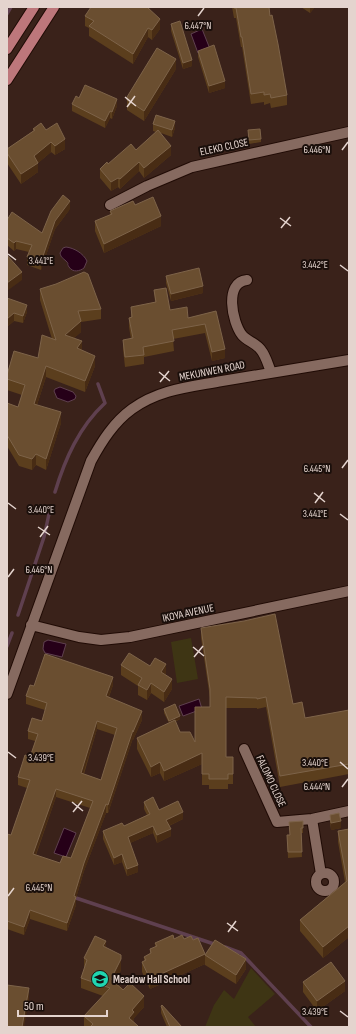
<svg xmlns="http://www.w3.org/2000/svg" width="356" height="1034" font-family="'Sofia Sans Condensed',sans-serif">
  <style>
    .green { fill: #3e3514 }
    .water { fill: #260018; stroke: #5f404f }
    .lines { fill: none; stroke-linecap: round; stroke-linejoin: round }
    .stream { stroke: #5f404f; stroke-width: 3.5 }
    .minor-casing { stroke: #200b05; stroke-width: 12 }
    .major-casing { stroke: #200b05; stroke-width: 12 }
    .minor { stroke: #866a60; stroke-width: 10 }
    .major { stroke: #bd777b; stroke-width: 10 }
    .wall { fill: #5b3e1d; fill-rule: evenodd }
    .shaded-wall { fill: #482c14 }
    .building { fill: #6a4e30; stroke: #7d6349; fill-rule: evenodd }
    .ticks { fill: none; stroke: #e4d4ce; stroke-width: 1.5 }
    .labels { text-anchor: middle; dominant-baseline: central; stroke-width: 4; stroke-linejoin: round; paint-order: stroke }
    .street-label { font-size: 11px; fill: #e4d4ce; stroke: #1a0f0b }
    .poi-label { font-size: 11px; font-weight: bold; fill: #e4d4ce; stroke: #1a0f0b; text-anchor: start }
    .ticks-label { font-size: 10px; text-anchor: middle; fill: #e4d4ce; stroke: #1a0f0b; stroke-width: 4; stroke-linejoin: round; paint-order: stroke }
  </style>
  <rect width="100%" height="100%" fill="#3a221a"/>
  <!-- green -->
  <path class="green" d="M 191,638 L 198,679 L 177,683 L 171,642 Z
    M 251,968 L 275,994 L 248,1017 L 256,1027 L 205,1027 L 214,1005 L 224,990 L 234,999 Z"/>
  <!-- water -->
  <path class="water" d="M 202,29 L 210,49 L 198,53 L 191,34 Z
    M 66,247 C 74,248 83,253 87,261 L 84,268 C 80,271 73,273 69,267 C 66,262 70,265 66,261 C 63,258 61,258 60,253 L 63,248 Z
    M 60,387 L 73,392 L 76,396 L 75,399 L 68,402 L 57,398 L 54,391 L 55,389 Z
    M 48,640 L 66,644 L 62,657 L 45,653 L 43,649 L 44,642 Z
    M 199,699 L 202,709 L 183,716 L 179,706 Z
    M 64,828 L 76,833 L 66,857 L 54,853 Z"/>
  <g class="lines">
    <!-- stream -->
    <path class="stream" d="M 7,14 L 11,7
      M 55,492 C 65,459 79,427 105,403 L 98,384
      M 18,615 L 44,537 L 49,514
      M 7,646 L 12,633
      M 73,897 L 217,945
      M 225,947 L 241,953 L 311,1027"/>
    <!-- minor casing -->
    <g class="minor-casing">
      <path id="minor" d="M 110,205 L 147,186 L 192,167 L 349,132
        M 247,280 C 224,282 232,322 242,335 C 247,341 256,343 261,350 C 266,356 268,365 271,372
        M 31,625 L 79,637 L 101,640 L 130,637 L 349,591
        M 7,694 L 91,461 C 102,441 114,422 132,409 C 160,389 190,387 222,381 C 264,374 307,367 349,360
        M 244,749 L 277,822 L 312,819 L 349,811
        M 312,819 L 321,874
        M316 882a9 9 0 1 1 18 0a9 9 0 1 1-18 0Z"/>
    </g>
    <!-- major casing -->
    <g class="major-casing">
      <path id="major" d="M 7,49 L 34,7
        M 7,80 L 54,7"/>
    </g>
    <!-- minor -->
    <use href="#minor" class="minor"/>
    <!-- major -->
    <use href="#major" class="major"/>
  </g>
  <!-- wall -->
  <path class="wall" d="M 232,7 L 269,7 L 270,16 L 287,95 L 287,105 L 271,108 L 270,103 L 264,105 L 264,102 L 251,104 L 242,47 L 241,47 L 236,18 L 234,18 Z
    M 301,7 L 315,7 L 310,13 Z
    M 149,8 L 160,29 L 152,40 L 148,37 L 133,64 L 89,36 L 89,28 L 85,26 L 85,16 Z
    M 171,24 L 192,66 L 183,69 L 171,31 Z
    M 198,51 L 225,88 L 209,93 L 198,57 Z
    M 176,69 L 144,121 L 127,110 L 127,97 Z
    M 79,98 L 117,106 L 112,119 L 110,118 L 105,128 L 72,111 L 72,104 Z
    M 153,124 L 175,128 L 172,137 L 161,133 L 171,155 L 144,178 L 139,171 L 120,189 L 118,187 L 111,191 L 100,178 L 100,169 L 136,150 L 156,132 L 153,131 Z
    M 33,129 L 46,130 L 65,149 L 55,155 L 51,152 L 38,163 L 38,172 L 21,184 L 7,163 L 7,149 L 33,131 Z
    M 248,130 L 261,139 L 261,142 L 249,144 Z
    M 135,205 L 161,226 L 104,253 L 95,231 L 95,221 L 110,215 L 110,211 Z
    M 70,209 L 55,229 L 41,270 L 27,265 L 27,257 L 29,252 L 16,249 L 14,251 L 7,245 L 7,220 L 42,233 Z
    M 166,276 L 203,293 L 171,301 L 166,283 Z
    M 40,289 L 101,309 L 101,319 L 81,322 L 81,332 L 74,338 L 82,350 L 95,366 L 85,392 L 46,377 L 37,405 L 61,423 L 46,470 L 36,465 L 32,470 L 19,466 L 7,446 L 7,403 L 18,407 L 22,395 L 7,390 L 7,379 L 38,358 L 52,339 L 40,300 Z
    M 154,290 L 170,310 L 188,318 L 216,311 L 225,358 L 212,361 L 205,333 L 173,339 L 174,351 L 144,357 L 144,364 L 125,367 L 123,349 L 123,340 L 131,339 L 129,327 L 129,318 L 131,317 L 131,307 L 155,302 Z
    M 7,298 L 27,312 L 23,323 L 14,321 L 7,327 Z
    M 201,628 L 293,704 L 305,718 L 349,710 L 349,774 L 280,787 L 266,707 L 257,709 L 257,708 L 226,708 L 226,757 L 233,757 L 233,784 L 228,784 L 228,789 L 209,789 L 209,785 L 202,785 L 202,764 L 164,781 L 160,773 L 151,777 L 137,749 L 137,738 L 169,723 L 164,713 L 164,709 L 180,719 L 175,722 L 180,732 L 195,742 L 210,707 L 210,698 L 201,638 Z
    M 121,665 L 150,666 L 166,674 L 165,674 L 172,689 L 164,702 L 151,693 L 147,700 L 138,695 L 138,686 L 121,675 Z
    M 113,685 L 109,697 L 142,720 L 133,740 L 133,738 L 108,813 L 106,813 L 84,871 L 76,898 L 76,905 L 67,931 L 30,919 L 24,935 L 7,929 L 7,834 L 11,835 L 27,788 L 18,785 L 18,777 L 30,757 L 35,741 L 28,739 L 28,731 L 42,721 L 45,710 L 26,704 L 26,696 L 34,686 ZM 97,729 L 115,735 L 101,780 L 84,774 ZM 56,797 L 90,808 L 71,858 L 60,863 L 36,855 Z
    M 144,802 L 159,810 L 183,819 L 169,826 L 171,836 L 157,843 L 153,833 L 130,843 L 138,872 L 127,876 L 122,862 L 114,865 L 103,839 L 103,831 L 124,826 L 147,815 L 144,809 Z
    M 330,815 L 341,828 L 331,830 L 330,822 Z
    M 289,822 L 303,828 L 303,833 L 301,833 L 302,857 L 288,858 L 287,835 L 290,835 Z
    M 349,829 L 349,937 L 323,958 L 300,931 L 300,920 L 345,882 L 338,842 L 338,831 Z
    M 174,939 L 184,939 L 205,964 L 150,989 L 142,972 L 142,962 L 144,961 L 144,957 L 150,954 L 150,949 L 155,947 L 155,943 Z
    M 106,947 L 121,970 L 115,982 L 144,1007 L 134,1018 L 134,1022 L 138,1027 L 84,1027 L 84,1016 L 103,996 L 81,988 L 81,978 L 84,969 L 84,958 Z
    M 205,955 L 246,969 L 236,984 L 205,965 Z
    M 303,982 L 345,991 L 317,1011 L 303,992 Z
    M 161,1006 L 182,1027 L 167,1027 L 161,1013 Z"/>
  <!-- shaded-wall -->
  <path class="shaded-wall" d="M 310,7 L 315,7 L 310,13 Z
    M 160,19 L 160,29 L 152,40 L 152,30 Z
    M 148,28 L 148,37 L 133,64 L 133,54 Z
    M 176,59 L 176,69 L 144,121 L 144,111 Z
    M 192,60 L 192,66 L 183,69 L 183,63 Z
    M 225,81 L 225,88 L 209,93 L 209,86 Z
    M 117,99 L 117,106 L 112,119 L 112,112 Z
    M 110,111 L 110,118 L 105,128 L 105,121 Z
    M 175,121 L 175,128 L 172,137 L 172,130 Z
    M 65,139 L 65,149 L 55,155 L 55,146 Z
    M 51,142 L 51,152 L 38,163 L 38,172 L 21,184 L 21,174 L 34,156 Z
    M 171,146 L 171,155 L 144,178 L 144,168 Z
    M 139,162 L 139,171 L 120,189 L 120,179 Z
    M 118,178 L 118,187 L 111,191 L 111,182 Z
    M 70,201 L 70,209 L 55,229 L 41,270 L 41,262 L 55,221 Z
    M 161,216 L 161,226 L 104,253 L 104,244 Z
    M 16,241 L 16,249 L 14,251 L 14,243 Z
    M 22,272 L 22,280 L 7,291 L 7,283 Z
    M 203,286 L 203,293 L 171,301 L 171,294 Z
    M 27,305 L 27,312 L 23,323 L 23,316 Z
    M 14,313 L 14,321 L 7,327 L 7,319 Z
    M 81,321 L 81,332 L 65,346 L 65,335 Z
    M 82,341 L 82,352 L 77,348 Z
    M 225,349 L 225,358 L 212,361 L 212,352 Z
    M 95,356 L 95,366 L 85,392 L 85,381 Z
    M 46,366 L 46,377 L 34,414 L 34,404 Z
    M 61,412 L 61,423 L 46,470 L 46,459 Z
    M 36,454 L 36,465 L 32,470 L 32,459 Z
    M 166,664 L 166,674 L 161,682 L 161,672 Z
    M 113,677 L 113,685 L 106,704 L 106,696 Z
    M 172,679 L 172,689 L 164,702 L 164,692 Z
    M 151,683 L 151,693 L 147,700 L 147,690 Z
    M 142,711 L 142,720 L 133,740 L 133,732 Z
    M 180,716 L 180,719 L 169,724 L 169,721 Z
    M 97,721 L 97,729 L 81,781 L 81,773 Z
    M 133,730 L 133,738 L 108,813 L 108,805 Z
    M 202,753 L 202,764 L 164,781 L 164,771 Z
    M 160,762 L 160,773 L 151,777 L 151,767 Z
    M 56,789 L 56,797 L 33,862 L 33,854 Z
    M 106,804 L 106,813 L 84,871 L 76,898 L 76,905 L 67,931 L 67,923 L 74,896 L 84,863 Z
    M 183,812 L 183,819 L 166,827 L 166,820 Z
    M 341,821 L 341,828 L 331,830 L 331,823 Z
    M 153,826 L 153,833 L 128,844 L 128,837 Z
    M 171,829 L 171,836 L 157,843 L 157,835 Z
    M 122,854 L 122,862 L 114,865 L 114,858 Z
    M 138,865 L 138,872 L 127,876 L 127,869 Z
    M 30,910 L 30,919 L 24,935 L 24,927 Z
    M 349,926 L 349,937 L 323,958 L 323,947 Z
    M 106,941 L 106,952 L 103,946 Z
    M 205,954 L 205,964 L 150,989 L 150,979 Z
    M 121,959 L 121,970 L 111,990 L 111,979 Z
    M 246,959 L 246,969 L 236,984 L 236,975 Z
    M 345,981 L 345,991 L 317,1011 L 317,1001 Z
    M 29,988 L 29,1000 L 24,1027 L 22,1027 Z
    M 144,996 L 144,1007 L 134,1018 L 134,1023 L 129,1018 L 132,1010 Z"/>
  <!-- building -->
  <path class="building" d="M 91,7 L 147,7 L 160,19 L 152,30 L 148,28 L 133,54 L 89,26 L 94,21 L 85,16 Z
    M 234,7 L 269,7 L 270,16 L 272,15 L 278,44 L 287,95 L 271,98 L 270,94 L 264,95 L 264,92 L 251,94 L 242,37 L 241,37 L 236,8 L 234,8 Z
    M 180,21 L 192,60 L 183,63 L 171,24 Z
    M 214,45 L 225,81 L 209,86 L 198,51 Z
    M 157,48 L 176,59 L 144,111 L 127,100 L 127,97 Z
    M 85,85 L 117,99 L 112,112 L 110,111 L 105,121 L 72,104 L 76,96 L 79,98 Z
    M 156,115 L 175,121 L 172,130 L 153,124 Z
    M 41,123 L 46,130 L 57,123 L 65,139 L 55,146 L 51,142 L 34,156 L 38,163 L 21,174 L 7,153 L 7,149 L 35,130 L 33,129 Z
    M 260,129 L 261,139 L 249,140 L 248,130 Z
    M 158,130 L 171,146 L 144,168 L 139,162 L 120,179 L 118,178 L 111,182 L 100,169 L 107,162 L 108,164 L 131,144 L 136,150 Z
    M 63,195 L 70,201 L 55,221 L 41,262 L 27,257 L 32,245 L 16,241 L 14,243 L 7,238 L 7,220 L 12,212 L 42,233 L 51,211 Z
    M 153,197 L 161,216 L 104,244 L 95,221 L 112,214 L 110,211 L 133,201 L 135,205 Z
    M 7,255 L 22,272 L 7,283 Z
    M 199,268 L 203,286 L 171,294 L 166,276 Z
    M 84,272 L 88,274 L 101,309 L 78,311 L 81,321 L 65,335 L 82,341 L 77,348 L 95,356 L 85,381 L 46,366 L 34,404 L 61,412 L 46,459 L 36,454 L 32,459 L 19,455 L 7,435 L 7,403 L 18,407 L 25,385 L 7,379 L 7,375 L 14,351 L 38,358 L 42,335 L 56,340 L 40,289 L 56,284 Z
    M 166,288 L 170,310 L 187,307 L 188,318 L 216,311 L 225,349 L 212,352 L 205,324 L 172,330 L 174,341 L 143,347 L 144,355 L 125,357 L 123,340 L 133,338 L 129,318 L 132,317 L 131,307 L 156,302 L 154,290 Z
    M 7,298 L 27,305 L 23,316 L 14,313 L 7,319 Z
    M 275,614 L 293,704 L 302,702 L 305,718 L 349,710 L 349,764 L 280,776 L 266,697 L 257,699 L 257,698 L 226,697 L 226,757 L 233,757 L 233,774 L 228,774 L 228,779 L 209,779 L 209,774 L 202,774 L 202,753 L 164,771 L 160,762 L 151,767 L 137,738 L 175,720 L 180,732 L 190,732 L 195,742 L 195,707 L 210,707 L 210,689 L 201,628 L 244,621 Z
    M 129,653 L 150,666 L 155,658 L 166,664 L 161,672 L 172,679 L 164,692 L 151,683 L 147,690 L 138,685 L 142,678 L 121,665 Z
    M 45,654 L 113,677 L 106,696 L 142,711 L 133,732 L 133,730 L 108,805 L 106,804 L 84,863 L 74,896 L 76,897 L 67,923 L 30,910 L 24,927 L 7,921 L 7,834 L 11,835 L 30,780 L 18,777 L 25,755 L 30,757 L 38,734 L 28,731 L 32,718 L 42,721 L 47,703 L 26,696 L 30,685 L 34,686 ZM 97,721 L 117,728 L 101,780 L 81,773 ZM 56,789 L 93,801 L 71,858 L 63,856 L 60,863 L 33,854 Z
    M 175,704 L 180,716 L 169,721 L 164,709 Z
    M 153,797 L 159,810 L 178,801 L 183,812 L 166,820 L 171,829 L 157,835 L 153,826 L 128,837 L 138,865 L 127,869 L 122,854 L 114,858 L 103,831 L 122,823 L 124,826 L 150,814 L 144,802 Z
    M 339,813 L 341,821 L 331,823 L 330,815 Z
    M 303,821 L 303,828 L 301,828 L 302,852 L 288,852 L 287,835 L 290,835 L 289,822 Z
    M 349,829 L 349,926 L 323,947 L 300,920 L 347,881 L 338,831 Z
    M 173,935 L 174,939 L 182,935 L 184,939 L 191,936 L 193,940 L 198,938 L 205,954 L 150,979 L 142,962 L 146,960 L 144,957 L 151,953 L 150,949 L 157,946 L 155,943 Z
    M 95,936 L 106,941 L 103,946 L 121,955 L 121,959 L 111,979 L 123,990 L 130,983 L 144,996 L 132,1010 L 134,1012 L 129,1018 L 138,1026 L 137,1027 L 90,1027 L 93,1024 L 84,1016 L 110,988 L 81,978 L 87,960 L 84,958 Z
    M 215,940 L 246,959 L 236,975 L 205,955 Z
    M 331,962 L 345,981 L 317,1001 L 303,982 Z
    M 7,985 L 29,988 L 22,1027 L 7,1027 Z
    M 162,1005 L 182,1027 L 170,1027 L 161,1006 Z"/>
  <!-- ticks -->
  <path class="ticks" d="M 198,16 L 204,8M 125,97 L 136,106M 127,107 L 135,96M 342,150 L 348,142M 280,218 L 291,226M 281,228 L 290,217M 8,254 L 16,260M 340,265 L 348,271M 159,372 L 170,381M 160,382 L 169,371M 342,468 L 348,460M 314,493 L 325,502M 8,503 L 16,509M 315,503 L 323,492M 340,514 L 348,520M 38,527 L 50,535M 40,537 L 48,526M 8,577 L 14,569M 193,647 L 204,656M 194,657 L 203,646M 8,752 L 16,758M 340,762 L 348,769M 342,787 L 348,779M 72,802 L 83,811M 73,812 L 82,801M 8,896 L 14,888M 227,923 L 238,931M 228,932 L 236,921M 340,1011 L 348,1017"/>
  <!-- icons -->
  <defs>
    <g id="school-disc" transform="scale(0.9)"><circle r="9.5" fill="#20d5b0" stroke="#1a0f0b"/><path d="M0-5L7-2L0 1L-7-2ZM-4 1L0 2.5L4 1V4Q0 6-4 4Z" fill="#111"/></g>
  </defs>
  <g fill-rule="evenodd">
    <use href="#school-disc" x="100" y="979"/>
  </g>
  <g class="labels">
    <!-- street labels -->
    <g class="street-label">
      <text transform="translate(224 147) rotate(-12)">ELEKO CLOSE</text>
      <text transform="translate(212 371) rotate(-11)">MEKUNWEN ROAD</text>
      <text transform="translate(188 613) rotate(-12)">IKOYA AVENUE</text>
      <text transform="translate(271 781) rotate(65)">FALOMO CLOSE</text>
    </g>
    <!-- poi labels -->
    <g class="poi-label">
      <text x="113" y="979">Meadow Hall School</text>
    </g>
  </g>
  <g class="ticks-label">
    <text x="198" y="29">6.447°N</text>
    <text x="317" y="153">6.446°N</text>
    <text x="41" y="264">3.441°E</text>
    <text x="315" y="268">3.442°E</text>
    <text x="317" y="472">6.445°N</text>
    <text x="41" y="513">3.440°E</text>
    <text x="315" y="517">3.441°E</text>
    <text x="39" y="573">6.446°N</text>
    <text x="41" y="761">3.439°E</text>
    <text x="315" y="766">3.440°E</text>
    <text x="317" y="790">6.444°N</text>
    <text x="39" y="891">6.445°N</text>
    <text x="315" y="1015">3.439°E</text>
  </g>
  <!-- border -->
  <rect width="356" height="1034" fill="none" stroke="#e4d4ce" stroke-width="16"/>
  <!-- scale -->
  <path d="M18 1010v6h89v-6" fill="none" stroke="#e4d4ce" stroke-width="2"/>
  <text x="24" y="1010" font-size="12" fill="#e4d4ce" stroke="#1a0f0b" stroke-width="3" paint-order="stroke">50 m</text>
</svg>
